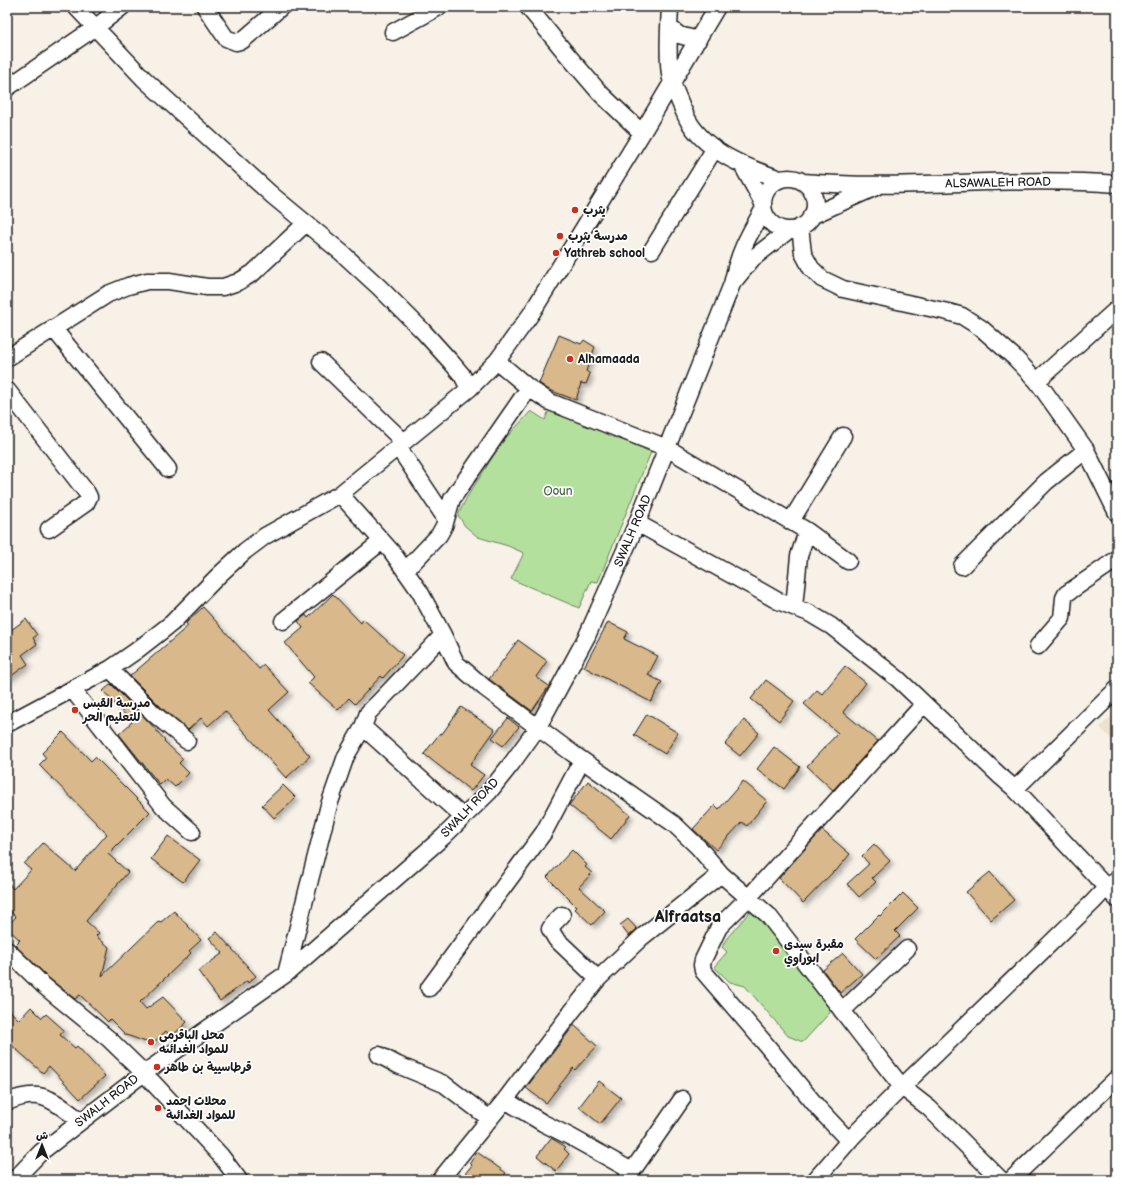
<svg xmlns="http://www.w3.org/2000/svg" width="1124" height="1187" font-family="'Balsamiq Sans','Playpen Sans Arabic',sans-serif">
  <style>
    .built { fill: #eee0cc }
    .green { fill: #b4e09d; stroke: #687e5c }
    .building { fill: #d9b88b; stroke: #1c1c1c; filter: url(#shadow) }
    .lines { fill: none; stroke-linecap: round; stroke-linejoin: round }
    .minor-casing { stroke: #1c1c1c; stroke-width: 19 }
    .minor { stroke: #fff; stroke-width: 16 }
    .poi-dot { fill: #c8321e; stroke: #fff; stroke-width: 1.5 }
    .labels { text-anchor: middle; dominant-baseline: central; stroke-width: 3.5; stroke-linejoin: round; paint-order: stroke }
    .street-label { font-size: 12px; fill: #1c1c1c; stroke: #fff }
    .poi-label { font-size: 12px; font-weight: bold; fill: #1c1c1c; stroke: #fff; text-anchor: start }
    .park-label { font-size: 12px; fill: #516149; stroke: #fff }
    .district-label { font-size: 16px; font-weight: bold; fill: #1c1c1c; stroke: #fff }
  </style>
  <defs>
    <filter id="shadow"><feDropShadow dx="3.5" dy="3.5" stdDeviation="2" flood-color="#0004"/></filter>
  </defs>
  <rect width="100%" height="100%" fill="#f7f1e8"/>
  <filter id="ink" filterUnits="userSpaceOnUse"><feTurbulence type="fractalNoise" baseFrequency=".025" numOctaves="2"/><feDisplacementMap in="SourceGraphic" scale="8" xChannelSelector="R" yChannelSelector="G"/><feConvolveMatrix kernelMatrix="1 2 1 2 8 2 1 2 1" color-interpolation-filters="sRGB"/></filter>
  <g filter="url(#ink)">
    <!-- built -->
    <path class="built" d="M 1117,711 L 1117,745 L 1100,727 Z"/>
    <!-- green -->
    <path class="green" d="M 549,410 L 558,413 L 651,452 L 598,582 L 591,581 L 579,608 L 511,579 L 524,553 L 508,546 L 478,537 L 465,526 L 458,515 L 467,497 L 503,441 L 531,411 L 545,420 Z
      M 752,909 L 835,1007 L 803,1042 L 788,1036 L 745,986 L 730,982 L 714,967 L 727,952 L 722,947 L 727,938 Z"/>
    <!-- building -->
    <path class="building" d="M 559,335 L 581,344 L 584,340 L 595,347 L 586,371 L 590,374 L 586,384 L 581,383 L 576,400 L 549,390 L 539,383 Z
      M 333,594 L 361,623 L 363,619 L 403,655 L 383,678 L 381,676 L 355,704 L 349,698 L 338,710 L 308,683 L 314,677 L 285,643 L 303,628 L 298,621 L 306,615 L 308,618 Z
      M 203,607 L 259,669 L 264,665 L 289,692 L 269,710 L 310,756 L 286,778 L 225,711 L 208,726 L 201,718 L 188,730 L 163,709 L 130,676 L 188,626 L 186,623 Z
      M 26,619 L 37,635 L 33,638 L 37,644 L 22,655 L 28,664 L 7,679 L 7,633 Z
      M 608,622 L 628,632 L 624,639 L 658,656 L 648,675 L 662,682 L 651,702 L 584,667 Z
      M 518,640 L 547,661 L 536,677 L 549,686 L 532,711 L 489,679 Z
      M 845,666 L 866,683 L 843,712 L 878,741 L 833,790 L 807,766 L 838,733 L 804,704 L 817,690 L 822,694 Z
      M 766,680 L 794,701 L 779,721 L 751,699 Z
      M 111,684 L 148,721 L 165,740 L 164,741 L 183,759 L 179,763 L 189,773 L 175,787 L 166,779 L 160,785 L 119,734 L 132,722 L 103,691 Z
      M 461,707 L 495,730 L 470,765 L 484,775 L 471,791 L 424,754 L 440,733 L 442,734 Z
      M 647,714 L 678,733 L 665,754 L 634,735 Z
      M 508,718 L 519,727 L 503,746 L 492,738 Z
      M 744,720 L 759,733 L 740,756 L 725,744 Z
      M 63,732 L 91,761 L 95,757 L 150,812 L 108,854 L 128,872 L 86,921 L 99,933 L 96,936 L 109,947 L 102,976 L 159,921 L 161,922 L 174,911 L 201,940 L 189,951 L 191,953 L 140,1002 L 146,1009 L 163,997 L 187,1022 L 171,1037 L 166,1031 L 152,1044 L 126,1035 L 110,1019 L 108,1022 L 80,995 L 75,999 L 50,979 L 15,945 L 20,940 L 7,928 L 7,926 L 16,917 L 7,908 L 7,881 L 13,889 L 31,870 L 24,864 L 43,843 L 75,871 L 107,834 L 39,765 L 46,758 L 42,753 Z
      M 774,747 L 800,767 L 784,789 L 757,769 Z
      M 588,781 L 630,815 L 611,839 L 569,805 Z
      M 743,781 L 767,801 L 747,826 L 742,822 L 716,850 L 693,829 L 715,805 L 719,809 Z
      M 283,785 L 296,798 L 274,818 L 262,805 Z
      M 822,830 L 850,854 L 835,872 L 834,871 L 803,903 L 779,878 Z
      M 168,836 L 200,860 L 183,882 L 151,859 Z
      M 874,844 L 890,861 L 872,878 L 876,882 L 859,897 L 847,884 L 869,864 L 862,856 Z
      M 572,850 L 587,865 L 585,867 L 592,873 L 579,887 L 605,911 L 592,925 L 575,909 L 577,907 L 547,877 Z
      M 990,872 L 1014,900 L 991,920 L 966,892 Z
      M 903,893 L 918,908 L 895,931 L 900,936 L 876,959 L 855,939 L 879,915 L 880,916 Z
      M 628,919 L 637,929 L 629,936 L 620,925 Z
      M 217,932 L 256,976 L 248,983 L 247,981 L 220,1001 L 198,971 L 223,953 L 209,938 Z
      M 843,953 L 862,974 L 840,993 L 823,970 Z
      M 31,1007 L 42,1018 L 46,1014 L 64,1030 L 60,1035 L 75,1048 L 77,1046 L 105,1076 L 80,1099 L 49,1066 L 43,1073 L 7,1041 L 7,1008 L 19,1020 Z
      M 574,1025 L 597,1046 L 575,1070 L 573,1068 L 546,1103 L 526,1088 Z
      M 599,1081 L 621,1098 L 600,1124 L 579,1107 Z
      M 551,1138 L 566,1147 L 564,1149 L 569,1154 L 556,1171 L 537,1156 Z
      M 477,1152 L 506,1173 L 500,1180 L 460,1180 L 472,1165 L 470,1163 Z"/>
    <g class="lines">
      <!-- minor casing -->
      <g class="minor-casing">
        <path id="minor" d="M 76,7 L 144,79 L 273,196 L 342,253 L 380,288 L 422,330 L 451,362 L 462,375 L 469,389
          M 205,7 L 226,38 L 236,42 L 243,40 L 281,7
          M 528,7 L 564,51 L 600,93 L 642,133
          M 670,7 C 669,29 667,52 670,74 C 671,83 676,92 679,100 C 682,107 685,115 689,122 C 709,154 748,168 780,179
          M 669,27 L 679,35 L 698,40
          M 393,32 L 439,7
          M 7,88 L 96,27 L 122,7
          M 742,165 L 763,203
          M763 204a26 26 0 1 1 52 0a26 26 0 1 1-52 0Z
          M 803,182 C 908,191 1012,175 1117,184
          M 811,216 L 876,187
          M 800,227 L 803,253 L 811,268 L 822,279 L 843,289 L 948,312 L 962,316 L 981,328 L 1014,357 L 1037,381 L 1086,450 L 1117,513
          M 652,250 L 715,148
          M 735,280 L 752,259 L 789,230
          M 53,328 L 168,469
          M 7,358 L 108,294 L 128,286 L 147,281 L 169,281 L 207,287 L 223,287 L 238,282 L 253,273 L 305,224
          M 497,361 L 529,388 L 550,402 L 667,448 L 807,531 L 848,561
          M 321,362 L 404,442
          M 1037,381 L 1117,309
          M 7,390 L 87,493 L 89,497 L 86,503 L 49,529
          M 398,447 L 446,519
          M 340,494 L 392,552 L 420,592 L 443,635 L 456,663 L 485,688 L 572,753 L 674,824 L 699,848 L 721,874 L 768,915 L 861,1035 L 902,1087 L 929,1108 L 1001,1180
          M 791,521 L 843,436
          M 637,523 L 757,589 L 778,601 L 809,613 L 831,626 L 898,679 L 1000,776 L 1015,789 L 1117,899
          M 962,566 L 1046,482 L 1086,450
          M 405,571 L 439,535 L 444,526 L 452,499 L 529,388
          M 794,607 L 799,556 L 807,531
          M 283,621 L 382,541
          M 443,635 L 377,704 L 368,713 L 363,727 L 463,817
          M 1038,646 L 1062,618 L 1064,598 L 1066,594 L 1117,559
          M 110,669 L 154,714 L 187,741
          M 72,689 L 163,806 L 192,832
          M 7,724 L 110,669 L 136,651 L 172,623 L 218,576 L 245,551 L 265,536 L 340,494 L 469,389 L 497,361 L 531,314 L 642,133 L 717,7
          M 1015,789 L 1117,689
          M 562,915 L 554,923 L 550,929 L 556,939 L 598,979
          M 7,950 L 44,986 L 109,1039 L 144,1073 L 221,1156 L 239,1180
          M 286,974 L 329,805 L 346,756 L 363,727
          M 429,988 L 544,832 L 582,760
          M 842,1011 L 907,949
          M 379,1055 L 398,1065 L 444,1084 L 490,1119
          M 505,1100 L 543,1123 L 571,1137 L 632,1171
          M 7,1102 C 43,1087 53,1101 81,1121
          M 849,1141 L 819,1109 L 763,1041 L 703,971 L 702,965 L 703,960 L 719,927 L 749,897 L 924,704
          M 14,1180 L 41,1152 L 144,1073 L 286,974 L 443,837 L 489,792 L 512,763 L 538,727 L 587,636 L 637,523 L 732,284 C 738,254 748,236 763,210
          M 440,1180 L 505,1100 L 573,1010 L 598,979 L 642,937 L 721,874
          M 626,1180 L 682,1099
          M 815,1180 L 854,1135 L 902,1087 L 1093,902 L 1107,887 L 1117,880
          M 1011,1180 L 1117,1078"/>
      </g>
      <!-- minor -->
      <use href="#minor" class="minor"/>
    </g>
  </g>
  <!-- markers -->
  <g class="poi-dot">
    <circle cx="575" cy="210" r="4"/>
    <circle cx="560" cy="236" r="4"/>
    <circle cx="556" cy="253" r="4"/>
    <circle cx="570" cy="359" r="4"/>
    <circle cx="75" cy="710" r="4"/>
    <circle cx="776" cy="951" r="4"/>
    <circle cx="151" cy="1042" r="4"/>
    <circle cx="157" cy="1067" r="4"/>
    <circle cx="158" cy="1108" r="4"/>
  </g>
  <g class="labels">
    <!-- street labels -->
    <g class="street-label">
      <text transform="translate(998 183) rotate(-1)">ALSAWALEH ROAD</text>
      <text transform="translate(633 531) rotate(-67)">SWALH ROAD</text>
      <text transform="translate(470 808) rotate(-46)">SWALH ROAD</text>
      <text transform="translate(107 1101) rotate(-38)">SWALH ROAD</text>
    </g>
    <!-- poi labels -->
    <g class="poi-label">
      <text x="583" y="210">يثرب</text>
      <text x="568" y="236">مدرسة يثرب</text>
      <text x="564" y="253">Yathreb school</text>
      <text x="578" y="359">Alhamaada</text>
      <text x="83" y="703">مدرسة القبس<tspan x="83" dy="14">للتعليم الحر</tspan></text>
      <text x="784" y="944">مقبرة سيدى<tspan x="784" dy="14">ابوراوي</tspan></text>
      <text x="159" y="1035">محل الباقرمى<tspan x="159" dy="14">للمواد الغدائىه</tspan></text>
      <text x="165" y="1067">قرطاسيية بن طاهر</text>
      <text x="166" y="1101">محلات احمد<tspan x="166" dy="14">للمواد الغدائىة</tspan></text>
    </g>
    <!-- park labels -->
    <g class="park-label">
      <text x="558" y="491">Ooun</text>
    </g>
    <!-- district labels -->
    <g class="district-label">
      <text x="688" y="917">Alfraatsa</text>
    </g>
  </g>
  <!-- margin -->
  <rect width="1124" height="1187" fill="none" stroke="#fff" stroke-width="24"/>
  <rect x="12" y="12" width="1100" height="1163" fill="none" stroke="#1c1c1c" stroke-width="1.5" filter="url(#ink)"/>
  <!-- north arrow -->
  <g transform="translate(42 1145)" stroke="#ffffff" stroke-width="3" paint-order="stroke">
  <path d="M0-3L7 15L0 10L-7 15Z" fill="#1c1c1c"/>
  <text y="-6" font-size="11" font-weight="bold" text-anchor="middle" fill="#1c1c1c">ش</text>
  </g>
</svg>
